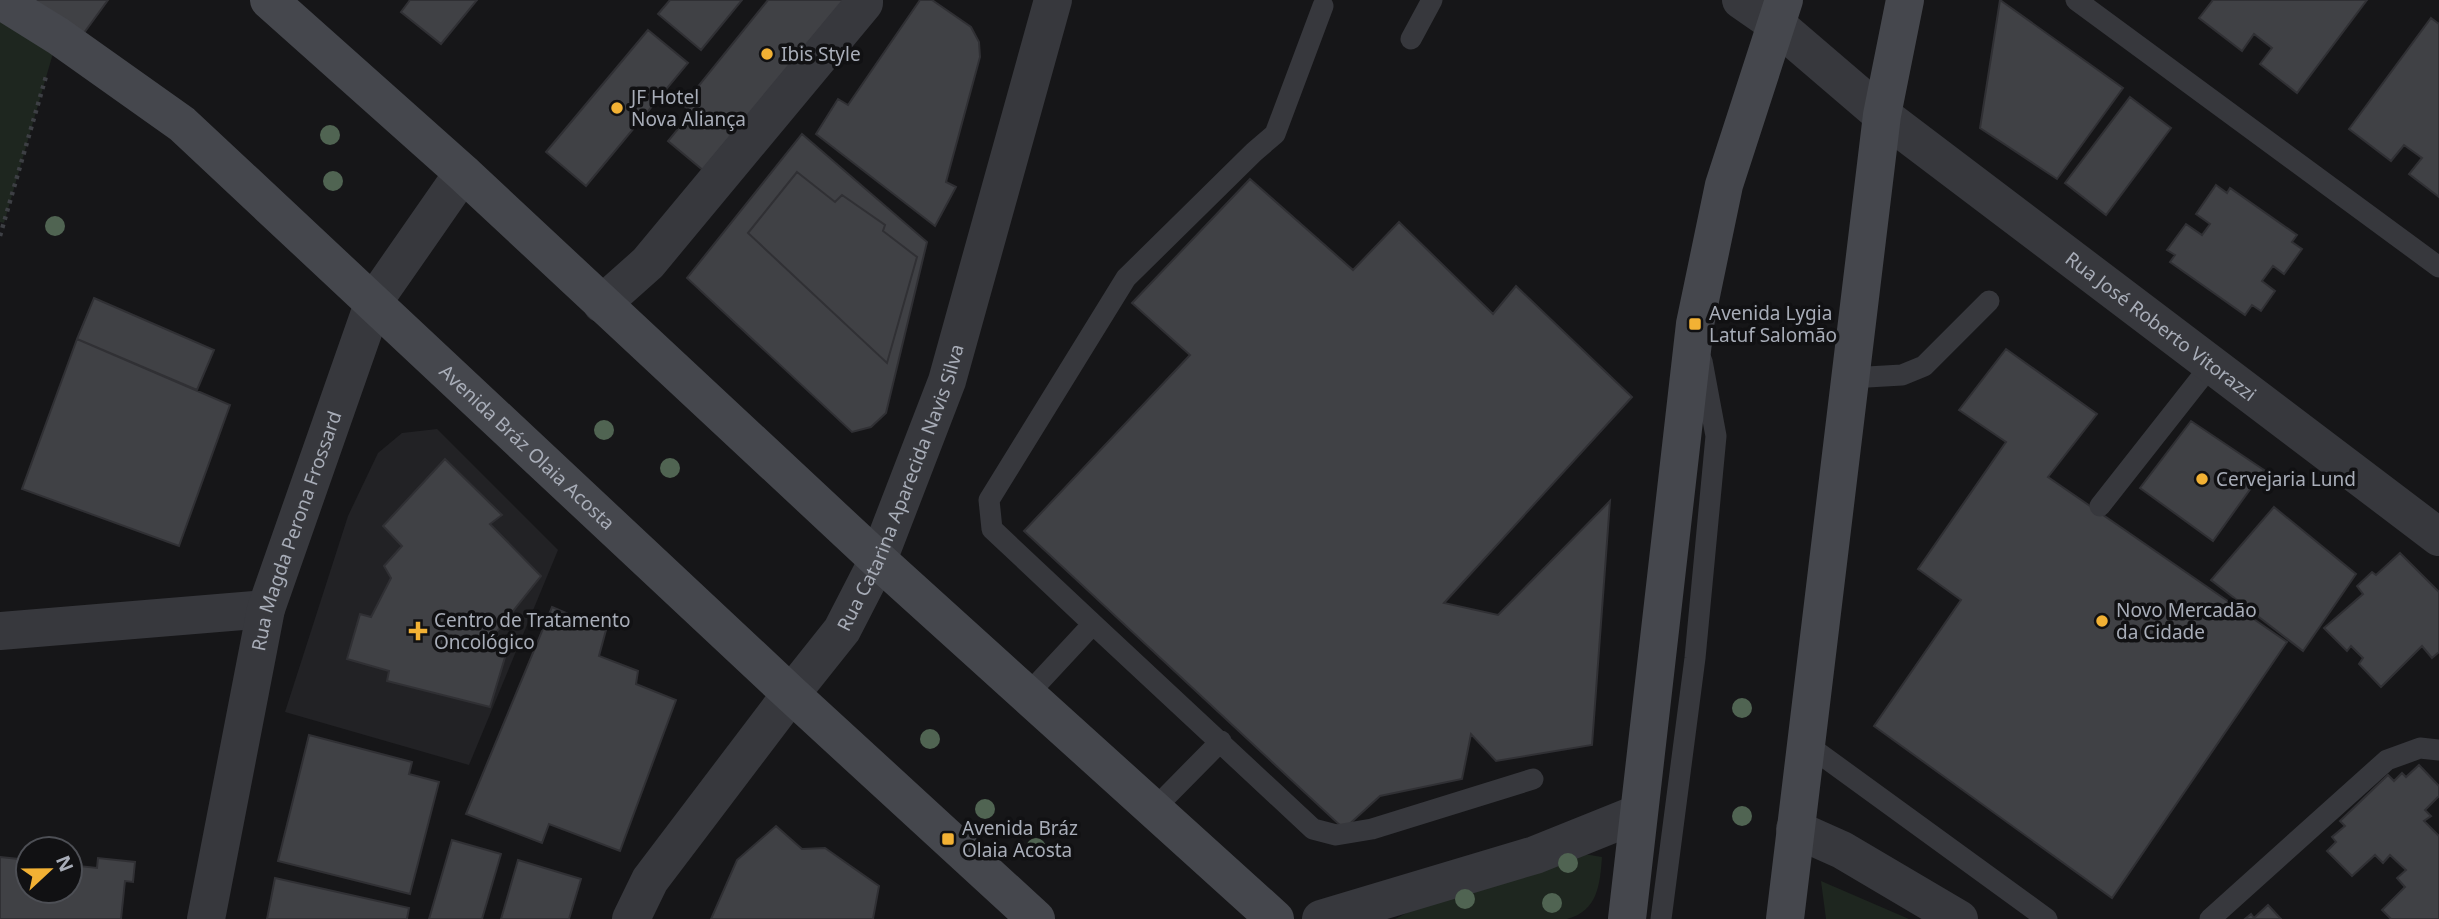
<svg xmlns="http://www.w3.org/2000/svg" width="2439" height="919" font-family="'Noto Sans',sans-serif">
  <style>
    .built { fill: #222225 }
    .green { fill: #1e261f }
    .building { fill: #404145; stroke: #303034; stroke-width: 2 }
    .lines { fill: none; stroke-linecap: round; stroke-linejoin: round }
    .path { stroke: #3d3f44; stroke-width: 4.5; stroke-dasharray: 3.5 5; stroke-linecap: butt }
    .lane { stroke: #37383d; stroke-width: 21 }
    .street { stroke: #37383d; stroke-width: 38 }
    .secondary { stroke: #45474d; stroke-width: 38 }
    .tree { fill: #506452 }
    .poi-dot { fill: #f2b134; stroke: #111113; stroke-width: 2.5 }
    .labels { text-anchor: middle; dominant-baseline: central; stroke-width: 7; stroke-linejoin: round; paint-order: stroke }
    .poi-label { font-size: 19px; fill: #a8adb8; stroke: #111113; text-anchor: start }
    .street-label { font-size: 19px; fill: #a8adb8; stroke: #111113 }
  </style>
  <rect width="100%" height="100%" fill="#161618"/>
  <!-- built -->
  <path class="built" d="M 437,429 L 558,550 L 469,765 L 285,712 L 348,516 L 378,453 L 402,433 Z"/>
  <!-- green -->
  <path class="green" d="M 0,0 L 58,36 L 4,223 L 0,222 Z
    M 1572,852 L 1602,857 C 1600,884 1598,911 1567,919 L 1395,919 L 1436,898 Z
    M 1821,881 L 1909,919 L 1826,919 Z"/>
  <!-- building -->
  <path class="building" d="M 32,0 L 108,0 L 81,37 Z
    M 410,0 L 477,0 L 441,44 L 401,12 Z
    M 670,0 L 742,0 L 701,50 L 658,14 Z
    M 768,0 L 849,0 L 710,176 L 668,141 L 692,112 L 683,105 Z
    M 920,0 L 932,0 L 971,27 L 979,42 L 980,57 L 946,182 L 956,187 L 935,226 L 816,134 L 838,99 L 848,105 Z
    M 2000,0 L 2123,88 L 2057,179 L 1980,128 Z
    M 2213,0 L 2367,0 L 2297,93 L 2260,64 L 2272,48 L 2254,34 L 2242,51 L 2199,18 Z
    M 2431,18 L 2439,24 L 2439,197 L 2409,174 L 2422,158 L 2404,145 L 2391,161 L 2349,129 Z
    M 648,30 L 688,63 L 586,186 L 546,152 Z
    M 2130,97 L 2171,128 L 2106,215 L 2065,183 Z
    M 802,134 L 927,242 L 886,413 L 871,427 L 852,432 L 687,278 Z
    M 797,172 L 835,202 L 842,195 L 885,225 L 883,231 L 917,257 L 887,363 L 748,233 Z
    M 1250,179 L 1353,270 L 1399,222 L 1493,314 L 1516,286 L 1632,397 L 1444,603 L 1498,615 L 1610,501 L 1592,745 L 1496,761 L 1471,734 L 1462,779 L 1380,796 L 1344,829 L 1024,531 L 1190,355 L 1132,303 Z
    M 2216,185 L 2227,193 L 2230,188 L 2297,235 L 2292,242 L 2302,249 L 2284,274 L 2273,266 L 2262,281 L 2275,291 L 2261,311 L 2252,305 L 2245,315 L 2170,262 L 2175,255 L 2167,250 L 2186,224 L 2202,235 L 2210,224 L 2196,214 Z
    M 94,298 L 214,350 L 197,390 L 77,339 Z
    M 77,339 L 230,405 L 179,546 L 22,489 Z
    M 2006,349 L 2097,414 L 2048,477 L 2287,642 L 2112,898 L 1874,726 L 1961,600 L 1918,569 L 2006,442 L 1959,410 Z
    M 2191,421 L 2264,470 L 2213,541 L 2140,488 Z
    M 445,459 L 502,515 L 490,524 L 541,576 L 494,635 L 509,644 L 490,707 L 387,681 L 389,671 L 347,659 L 360,614 L 371,617 L 391,578 L 384,566 L 402,546 L 383,526 Z
    M 2274,507 L 2356,574 L 2303,651 L 2211,580 Z
    M 2400,553 L 2439,592 L 2439,652 L 2432,658 L 2422,646 L 2381,687 L 2359,664 L 2363,658 L 2351,646 L 2347,651 L 2324,628 L 2363,594 L 2357,586 L 2372,572 L 2376,575 Z
    M 552,607 L 606,630 L 599,656 L 638,671 L 636,684 L 676,700 L 620,851 L 549,824 L 542,843 L 466,814 Z
    M 309,735 L 412,762 L 409,774 L 439,782 L 410,894 L 278,861 Z
    M 2419,765 L 2439,786 L 2439,796 L 2425,810 L 2431,816 L 2424,821 L 2439,836 L 2439,919 L 2391,919 L 2382,910 L 2405,887 L 2397,878 L 2406,870 L 2390,855 L 2383,863 L 2375,855 L 2352,876 L 2327,851 L 2336,842 L 2332,837 L 2345,826 L 2340,821 L 2388,775 L 2394,781 L 2402,773 L 2406,777 Z
    M 776,826 L 802,849 L 825,848 L 879,886 L 873,919 L 711,919 L 737,860 Z
    M 452,840 L 501,854 L 482,919 L 429,919 Z
    M 0,857 L 28,860 L 28,891 L 70,891 L 70,865 L 97,868 L 98,858 L 135,862 L 133,882 L 125,881 L 121,919 L 0,919 Z
    M 518,860 L 581,879 L 569,919 L 501,919 Z
    M 275,878 L 409,908 L 407,919 L 267,919 Z
    M 2268,905 L 2281,919 L 2245,919 L 2251,914 L 2254,918 Z"/>
  <g class="lines">
    <!-- path -->
    <path class="path" d="M 0,236 L 47,73"/>
    <!-- lane -->
    <path class="lane" d="M 2076,0 L 2439,267
      M 1411,39 L 1432,0
      M 1850,378 L 1902,375 L 1924,366 L 1989,301
      M 2100,506 L 2211,365
      M 1093,624 L 1313,829 L 1336,835 L 1372,829 L 1533,779
      M 1027,695 L 1093,624 L 992,529 L 989,500 L 1126,278 L 1254,152 L 1275,134 L 1323,6
      M 1805,743 L 2047,919
      M 1154,809 L 1221,741
      M 1661,919 L 1695,658 L 1716,436 L 1702,361
      M 2210,919 L 2387,760 L 2420,748 L 2439,750"/>
    <!-- street -->
    <g class="street">
      <path id="s1" d="M 1741,0 L 1777,25 L 1882,115 L 2439,537"/>
      <path d="M 602,304 L 648,263 L 864,3 L 864,0"/>
      <path d="M 0,631 L 266,609"/>
      <path d="M 1795,829 L 1842,850 L 1959,919"/>
      <path id="s2" d="M 206,919 L 266,609 L 374,301 L 463,173"/>
      <path id="s3" d="M 631,919 L 650,880 L 791,694 L 842,630 L 878,560 L 947,381 L 1053,0"/>
      <path d="M 1321,919 L 1535,855 L 1637,814"/>
    </g>
    <!-- secondary -->
    <g class="secondary">
      <path id="s4" d="M 0,0 L 58,36 L 182,124 L 791,694 L 1036,919"/>
      <path d="M 269,0 L 463,173 L 878,560 L 1275,919"/>
      <path d="M 1627,919 L 1695,324 L 1724,185 L 1784,0"/>
      <path d="M 1785,919 L 1882,115 L 1905,0"/>
    </g>
  </g>
  <!-- trees -->
  <g class="tree">
    <circle cx="330" cy="135" r="10"/>
    <circle cx="333" cy="181" r="10"/>
    <circle cx="55" cy="226" r="10"/>
    <circle cx="604" cy="430" r="10"/>
    <circle cx="670" cy="468" r="10"/>
    <circle cx="1742" cy="708" r="10"/>
    <circle cx="930" cy="739" r="10"/>
    <circle cx="985" cy="809" r="10"/>
    <circle cx="1742" cy="816" r="10"/>
    <circle cx="1036" cy="848" r="10"/>
    <circle cx="1568" cy="863" r="10"/>
    <circle cx="1465" cy="899" r="10"/>
    <circle cx="1552" cy="903" r="10"/>
  </g>
  <!-- markers -->
  <g class="poi-dot">
    <circle cx="767" cy="54" r="7"/>
    <circle cx="617" cy="108" r="7"/>
    <rect x="1688" y="317" width="14" height="14" rx="3.5"/>
    <circle cx="2202" cy="479" r="7"/>
    <circle cx="2102" cy="621" r="7"/>
    <path d="M414.5 620.5h7v7h7v7h-7v7h-7v-7h-7v-7h7z"/>
    <rect x="941" y="832" width="14" height="14" rx="3.5"/>
  </g>
  <g class="labels">
    <!-- poi labels -->
    <g class="poi-label">
      <text x="781" y="54">Ibis Style</text>
      <text x="631" y="97">JF Hotel<tspan x="631" dy="22">Nova Aliança</tspan></text>
      <text x="1709" y="313">Avenida Lygia<tspan x="1709" dy="22">Latuf Salomão</tspan></text>
      <text x="2216" y="479">Cervejaria Lund</text>
      <text x="2116" y="610">Novo Mercadão<tspan x="2116" dy="22">da Cidade</tspan></text>
      <text x="434" y="620">Centro de Tratamento<tspan x="434" dy="22">Oncológico</tspan></text>
      <text x="962" y="828">Avenida Bráz<tspan x="962" dy="22">Olaia Acosta</tspan></text>
    </g>
    <!-- street labels -->
    <g class="street-label">
      <text stroke="none"><textPath href="#s1" startOffset="532">Rua José Roberto Vitorazzi</textPath></text>
      <text stroke="none"><textPath href="#s4" startOffset="693">Avenida Bráz Olaia Acosta</textPath></text>
      <text stroke="none"><textPath href="#s3" startOffset="513">Rua Catarina Aparecida Navis Silva</textPath></text>
      <text stroke="none"><textPath href="#s2" startOffset="399">Rua Magda Perona Frossard</textPath></text>
    </g>
  </g>
  <!-- north arrow -->
  <g transform="translate(49 870) rotate(68)"><circle r="33" fill="#111113" stroke="#4d4f55" stroke-width="2"/>
  <path d="M0-5L12 26L0 18L-12 26Z" fill="#f2b134"/>
  <text y="-10" font-size="19" font-weight="bold" text-anchor="middle" fill="#a8adb8">N</text>
  </g>
</svg>
